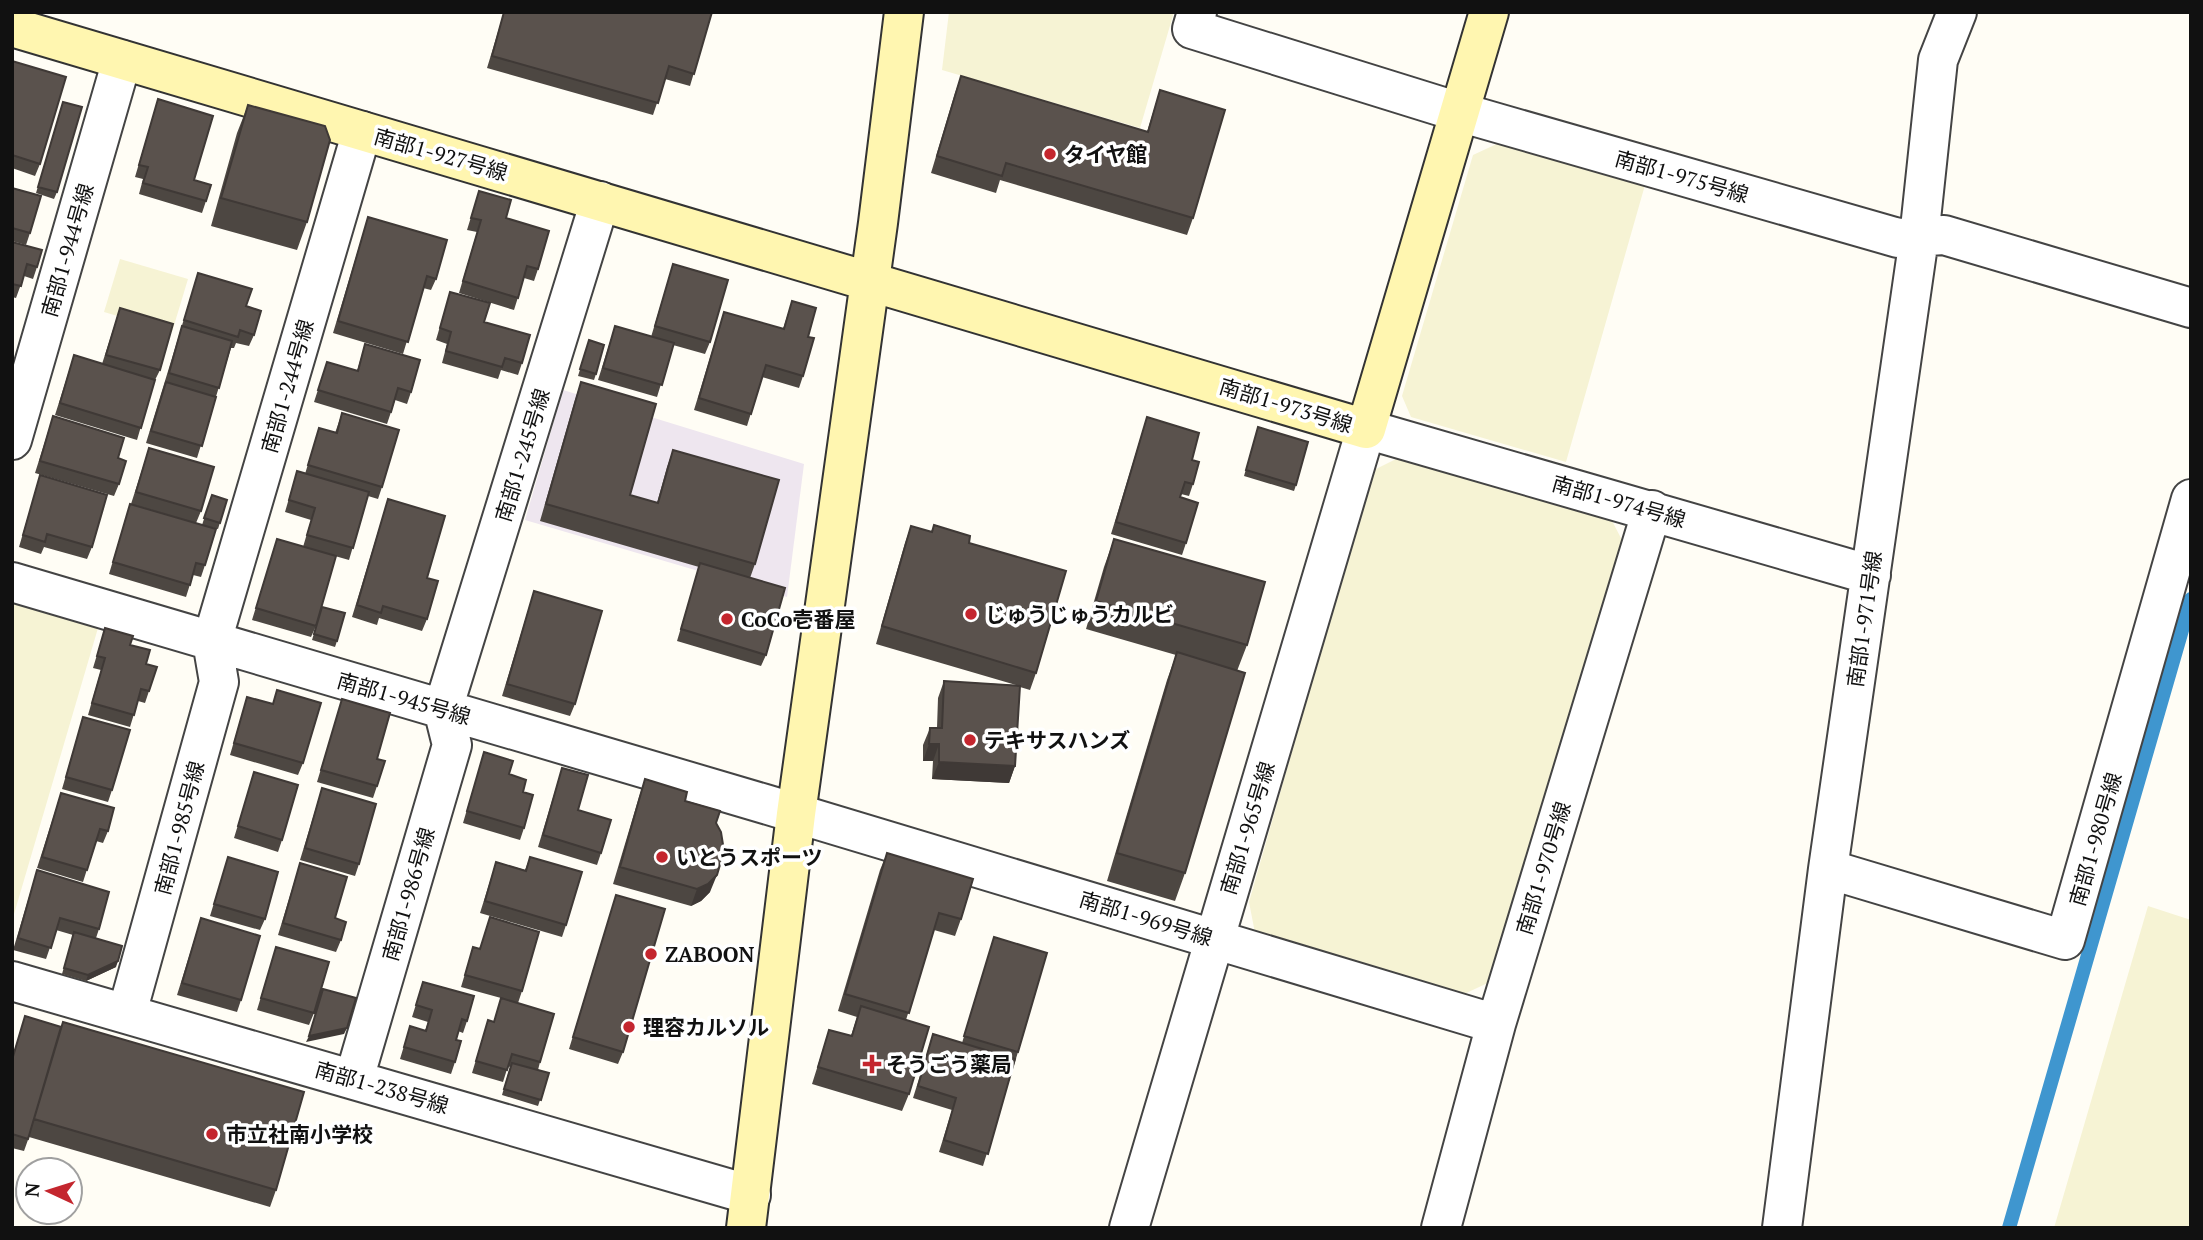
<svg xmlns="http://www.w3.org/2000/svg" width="2203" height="1240" font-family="'PT Serif','Noto Sans JP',serif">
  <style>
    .industrial { fill: #eee6ef }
    .farmland { fill: #f6f3d4 }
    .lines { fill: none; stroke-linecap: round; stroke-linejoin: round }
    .stream { stroke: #3f96cf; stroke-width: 14 }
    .street-casing { stroke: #444; stroke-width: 42 }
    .secondary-casing { stroke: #333; stroke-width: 42 }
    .street { stroke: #fff; stroke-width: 38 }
    .secondary { stroke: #fff6b0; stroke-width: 38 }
    .wall { fill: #4d4742 }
    .shaded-wall { fill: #3f3936 }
    .building { fill: #5a524d; stroke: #3f3936; stroke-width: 2 }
    .poi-dot { fill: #c4262e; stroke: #fff; stroke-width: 2.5 }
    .labels { text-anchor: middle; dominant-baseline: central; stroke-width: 7; stroke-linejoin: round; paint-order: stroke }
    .street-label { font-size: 21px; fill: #111; stroke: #fff }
    .poi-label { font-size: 21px; font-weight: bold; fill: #111; stroke: #fff; text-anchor: start }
  </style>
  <rect width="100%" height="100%" fill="#fffdf5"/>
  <!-- industrial -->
  <path class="industrial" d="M 563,390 L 804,464 L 787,597 L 525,520 Z"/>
  <!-- farmland -->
  <path class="farmland" d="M 949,12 L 1174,12 L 1140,128 L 942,70 Z
    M 1501,142 L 1645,185 L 1566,462 L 1411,417 L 1402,396 L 1473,155 Z
    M 120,259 L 188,279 L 172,332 L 104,312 Z
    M 1400,457 L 1610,517 L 1622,540 L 1492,981 L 1462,995 L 1255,933 L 1249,902 L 1372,471 Z
    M 12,603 L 98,628 L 12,921 Z
    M 2148,906 L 2191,920 L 2191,1228 L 2054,1228 Z"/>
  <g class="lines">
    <!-- stream -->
    <path class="stream" d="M 2009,1228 L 2191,599"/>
    <!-- street casing -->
    <g class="street-casing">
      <path id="street" d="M 1197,12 L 1192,29 L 1459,112 L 1898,238 L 1944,235 L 2191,308
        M 12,440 L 122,60
        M 12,582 L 765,804 L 1496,1024
        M 1828,869 L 2065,940 L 2191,499
        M 12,981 L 751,1195
        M 127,1013 L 219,682 L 212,641 L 362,131
        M 354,1079 L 452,745 L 443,709 L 600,201
        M 1129,1228 L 1366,429 L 1871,575
        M 1441,1228 L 1496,1024 L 1652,510
        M 1782,1228 L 1828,869 L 1919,238 L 1938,60 L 1957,12"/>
    </g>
    <!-- secondary casing -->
    <g class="secondary-casing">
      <path id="secondary" d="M 12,27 L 1366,429 L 1489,12
        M 746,1228 L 796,814 L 878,223 L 904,12"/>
    </g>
    <!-- street -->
    <use href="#street" class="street"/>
    <!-- secondary -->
    <use href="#secondary" class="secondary"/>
  </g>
  <!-- wall -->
  <path class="wall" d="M 504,12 L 712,12 L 690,86 L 665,79 L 653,115 L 487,68 Z
    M 12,61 L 40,164 L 35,176 L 12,168 Z
    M 961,76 L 1147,132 L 1160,90 L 1193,218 L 1187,235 L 1000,180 L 996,193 L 931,173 L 955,93 Z
    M 158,99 L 194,180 L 206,201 L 202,213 L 139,194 L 143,179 L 135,177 Z
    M 248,105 L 307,222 L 297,250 L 211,226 L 237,133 Z
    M 61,108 L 57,192 L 54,199 L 36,193 Z
    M 12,188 L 30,233 L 26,245 L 12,241 Z
    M 479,191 L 506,218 L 538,269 L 534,281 L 524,278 L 514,310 L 459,293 L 477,232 L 467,230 Z
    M 368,217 L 436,279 L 431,290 L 423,288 L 403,354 L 333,333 Z
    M 12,242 L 37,267 L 33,279 L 24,276 L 16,298 L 12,297 Z
    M 673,264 L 710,342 L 705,354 L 673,345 L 657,397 L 598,380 L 615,326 L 651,337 Z
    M 198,273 L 246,306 L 254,335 L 249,346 L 236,343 L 234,348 L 231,348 L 197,458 L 146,443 Z
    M 450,292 L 484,322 L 522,363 L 518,375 L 501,370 L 498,379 L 442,363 L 447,344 L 436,340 Z
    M 792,301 L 808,337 L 803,376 L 799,388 L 762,377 L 747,426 L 694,410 L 724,312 L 783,329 Z
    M 120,308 L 160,370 L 154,382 L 137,440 L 55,415 L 74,355 L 102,364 Z
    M 589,340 L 596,374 L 594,380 L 578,376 Z
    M 365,344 L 411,392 L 407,404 L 395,400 L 387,424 L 314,402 L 327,362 L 357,371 Z
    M 581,382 L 630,495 L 657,503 L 667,467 L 673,450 L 755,564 L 750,578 L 766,655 L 761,666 L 677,641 L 699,567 L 540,521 L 575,400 Z
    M 342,413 L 382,487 L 378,499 L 368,496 L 349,560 L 303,547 L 311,520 L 285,512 L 297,471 L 305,474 L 319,428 L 335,433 Z
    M 53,416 L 118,458 L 119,484 L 114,496 L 35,473 Z
    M 1147,417 L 1192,460 L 1193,484 L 1189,496 L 1181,494 L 1180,497 L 1186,543 L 1182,555 L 1111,534 Z
    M 1256,434 L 1296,485 L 1294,491 L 1244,476 Z
    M 149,448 L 201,511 L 196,523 L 131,504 Z
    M 40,475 L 92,547 L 87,559 L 44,547 L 41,554 L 19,547 Z
    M 212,495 L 227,500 L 218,529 L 202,525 Z
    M 388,499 L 427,578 L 427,619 L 422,631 L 379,618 L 377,625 L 352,617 Z
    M 130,504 L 205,565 L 201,577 L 193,575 L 186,597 L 109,574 Z
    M 911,526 L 969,543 L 1036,673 L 1030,690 L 1020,687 L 1015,766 L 1009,783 L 932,779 L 933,761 L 923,761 L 923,745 L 930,728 L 937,728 L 938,698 L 944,681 L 1016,685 L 876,644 L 905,543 Z
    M 277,539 L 316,626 L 311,637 L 252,620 Z
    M 1114,539 L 1247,645 L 1237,671 L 1185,873 L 1175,901 L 1107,881 L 1167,680 L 1176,655 L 1086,629 L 1104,567 Z
    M 534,591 L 575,704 L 570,716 L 502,696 Z
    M 322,607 L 337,641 L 335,647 L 312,640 Z
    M 105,628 L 130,645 L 146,664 L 157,667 L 145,703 L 138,701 L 130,727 L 88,715 L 101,670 L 93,668 Z
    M 277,690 L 303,763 L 298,775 L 230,755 L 247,697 L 273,704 Z
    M 342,699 L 377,759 L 377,786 L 373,798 L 317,782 Z
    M 83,717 L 112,790 L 108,802 L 62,789 Z
    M 484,752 L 509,774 L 523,792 L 524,828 L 520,840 L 463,823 Z
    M 562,768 L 578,810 L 601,853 L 597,865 L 538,847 Z
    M 254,772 L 282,840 L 278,852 L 234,838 Z
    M 645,779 L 685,801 L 716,823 L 710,892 L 701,901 L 691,906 L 613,884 L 639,797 Z
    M 322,788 L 359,864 L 355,876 L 300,860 Z
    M 61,793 L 108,831 L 103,843 L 96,841 L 83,882 L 37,868 Z
    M 887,853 L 961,919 L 955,936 L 934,930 L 906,1020 L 909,1094 L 902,1111 L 812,1084 L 829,1030 L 851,1036 L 857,1017 L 838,1011 L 880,870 Z
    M 228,857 L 265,919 L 260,930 L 210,916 Z
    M 530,857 L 566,925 L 562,937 L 480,913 L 496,862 L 525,870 Z
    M 300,863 L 335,918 L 341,940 L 336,952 L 278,935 Z
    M 37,870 L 99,929 L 96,938 L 116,967 L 86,981 L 62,974 L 73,935 L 56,930 L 46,959 L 13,950 Z
    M 616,895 L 623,1052 L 618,1064 L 569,1049 Z
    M 490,917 L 522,991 L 518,1003 L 540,1062 L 538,1070 L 549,1073 L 538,1106 L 502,1095 L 510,1067 L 508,1066 L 503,1082 L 472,1073 L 488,1020 L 494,1022 L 501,998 L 461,987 L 473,947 L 480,949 Z
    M 201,918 L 241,1000 L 237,1012 L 177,995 Z
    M 994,937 L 1018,1052 L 983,1166 L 939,1152 L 952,1110 L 913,1098 L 933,1034 L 962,1043 Z
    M 276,947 L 314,1013 L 309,1025 L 257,1010 Z
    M 423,982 L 467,1021 L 463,1033 L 458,1031 L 456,1040 L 455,1062 L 451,1074 L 400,1059 L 410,1026 L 425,1031 L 428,1022 L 412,1017 Z
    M 25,1016 L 276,1190 L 270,1207 L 29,1137 L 24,1151 L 12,1148 L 12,1058 Z"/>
  <!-- shaded-wall -->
  <path class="shaded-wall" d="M 929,744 L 939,744 L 933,761 L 923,761 Z
    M 939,762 L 1015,766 L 1009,783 L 932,779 Z
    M 717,875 L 710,892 L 701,901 L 691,906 L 697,889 Z
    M 118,961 L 116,967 L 86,981 L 88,975 Z
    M 347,1028 L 344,1034 L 306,1042 L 309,1036 Z"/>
  <!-- building -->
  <path class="building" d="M 504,12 L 712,12 L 694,74 L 669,66 L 658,103 L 492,56 Z
    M 12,61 L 66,77 L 40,164 L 12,155 Z
    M 961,76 L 1148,132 L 1160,90 L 1225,110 L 1193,218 L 1006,163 L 1002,176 L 937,156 Z
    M 158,99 L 213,116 L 194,180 L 211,185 L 206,201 L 143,183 L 148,167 L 139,165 Z
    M 63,102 L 82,107 L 57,192 L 38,187 Z
    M 248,105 L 325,126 L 330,140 L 307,222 L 221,198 Z
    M 12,188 L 41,196 L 30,233 L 12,228 Z
    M 479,191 L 511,200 L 506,218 L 549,231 L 538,269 L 527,266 L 518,298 L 463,281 L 481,220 L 471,218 Z
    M 368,217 L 447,240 L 436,279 L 427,276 L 408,342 L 338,321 Z
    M 12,242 L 42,250 L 37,267 L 27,264 L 21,286 L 12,284 Z
    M 673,264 L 728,280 L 710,342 L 655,326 Z
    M 198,273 L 252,289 L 246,306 L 261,311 L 254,335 L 240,330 L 238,337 L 184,320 Z
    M 450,292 L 490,303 L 484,322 L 530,335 L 522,363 L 505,358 L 502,367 L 446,351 L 451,332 L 440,328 Z
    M 792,301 L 816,308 L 808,337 L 814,338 L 803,376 L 766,365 L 751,414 L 699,398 L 724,312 L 784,329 Z
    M 120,308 L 173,324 L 160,370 L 106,355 Z
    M 182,326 L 232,341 L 219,388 L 169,373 Z
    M 615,326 L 674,343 L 662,385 L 603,368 Z
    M 589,340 L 604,345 L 596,374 L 580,369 Z
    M 365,344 L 420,360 L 411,392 L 398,388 L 391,412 L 318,390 L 327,362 L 358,371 Z
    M 74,355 L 155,380 L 141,428 L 60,403 Z
    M 166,382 L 216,397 L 202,446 L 151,431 Z
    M 581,382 L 656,404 L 630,495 L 658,503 L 673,450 L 779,480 L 755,564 L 546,504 Z
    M 342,413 L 399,430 L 382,487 L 308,465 L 319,428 L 337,433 Z
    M 53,416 L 124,438 L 118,458 L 126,461 L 119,484 L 40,461 Z
    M 1147,417 L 1199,433 L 1192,460 L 1199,462 L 1193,484 L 1185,482 L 1180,497 L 1198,503 L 1186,543 L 1116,522 Z
    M 1258,427 L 1308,442 L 1296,485 L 1246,470 Z
    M 149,448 L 214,467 L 201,511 L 136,492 Z
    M 297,471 L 369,492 L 353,548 L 307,535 L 315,508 L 289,500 Z
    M 40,475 L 107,495 L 92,547 L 47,534 L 45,542 L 23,535 Z
    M 212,495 L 227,500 L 220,523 L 204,518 Z
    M 388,499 L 445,516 L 427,578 L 438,581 L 427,619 L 383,606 L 381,613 L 357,605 Z
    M 130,504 L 216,529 L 205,565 L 196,563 L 190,585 L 113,562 Z
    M 934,525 L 970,536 L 969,543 L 1066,571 L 1036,673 L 882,626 L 911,526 L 932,532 Z
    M 277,539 L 336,556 L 316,626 L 256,608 Z
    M 1114,539 L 1265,582 L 1247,645 L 1096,601 Z
    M 700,563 L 785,588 L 766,655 L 681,629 Z
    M 534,591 L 602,611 L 575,704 L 507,684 Z
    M 322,607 L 345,613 L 337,641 L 314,634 Z
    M 105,628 L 133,636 L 130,645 L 150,650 L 146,664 L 157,667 L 149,691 L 141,689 L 134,715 L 92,703 L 105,658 L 97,656 Z
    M 1177,652 L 1245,673 L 1185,873 L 1117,853 Z
    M 944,681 L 1020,686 L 1015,766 L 939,762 L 939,744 L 929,744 L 930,728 L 942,728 Z
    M 277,690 L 321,703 L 303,763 L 234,743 L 247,697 L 273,704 Z
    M 342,699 L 390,713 L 377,759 L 385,761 L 377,786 L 321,770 Z
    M 83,717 L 130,730 L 112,790 L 66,777 Z
    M 484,752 L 513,761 L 509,774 L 526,780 L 523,792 L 533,795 L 524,828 L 467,811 Z
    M 562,768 L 588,775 L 578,810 L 611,820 L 601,853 L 543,835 Z
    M 254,772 L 298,785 L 282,840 L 238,826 Z
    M 645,779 L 687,792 L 685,801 L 720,811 L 716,823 L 721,832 L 724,851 L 717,875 L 708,884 L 697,889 L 620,867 Z
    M 322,788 L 376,804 L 359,864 L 305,848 Z
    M 61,793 L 114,808 L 108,831 L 100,829 L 87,870 L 42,857 Z
    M 887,853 L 973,879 L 961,919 L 939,913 L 909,1013 L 845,994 Z
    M 228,857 L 278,872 L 265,919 L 214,904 Z
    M 530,857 L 582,872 L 566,925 L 485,901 L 496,862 L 526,871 Z
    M 300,863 L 347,877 L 335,918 L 346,922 L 341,940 L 283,923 Z
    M 37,870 L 109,892 L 99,929 L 60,918 L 51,948 L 18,938 Z
    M 616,895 L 665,909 L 623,1052 L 573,1037 Z
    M 490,917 L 539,932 L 522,991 L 465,975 L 473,947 L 480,949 Z
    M 201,918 L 260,936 L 241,1000 L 182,983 Z
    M 74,932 L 122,946 L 118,961 L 88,975 L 64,968 Z
    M 994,937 L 1047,953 L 1018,1052 L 964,1036 Z
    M 276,947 L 329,962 L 314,1013 L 261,998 Z
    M 423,982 L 474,996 L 467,1021 L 462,1019 L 456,1040 L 461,1041 L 455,1062 L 404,1047 L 410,1026 L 426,1031 L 432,1010 L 416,1005 Z
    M 323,989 L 356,998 L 347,1028 L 309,1036 Z
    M 501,998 L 554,1014 L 540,1062 L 512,1054 L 507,1070 L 476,1061 L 488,1020 L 494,1022 Z
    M 861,1006 L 929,1027 L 909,1094 L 818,1067 L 829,1030 L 852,1036 Z
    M 25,1016 L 61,1027 L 28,1139 L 12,1134 L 12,1060 Z
    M 63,1022 L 304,1092 L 276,1190 L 34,1119 Z
    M 933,1034 L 1015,1059 L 988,1154 L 944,1140 L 956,1098 L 918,1086 Z
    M 512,1063 L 549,1073 L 541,1100 L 504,1089 Z"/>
  <!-- markers -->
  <g class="poi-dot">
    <circle cx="1050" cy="154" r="7"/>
    <circle cx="971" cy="614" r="7"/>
    <circle cx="727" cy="619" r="7"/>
    <circle cx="970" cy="740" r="7"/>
    <circle cx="662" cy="857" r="7"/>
    <circle cx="651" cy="954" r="7"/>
    <circle cx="629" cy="1027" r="7"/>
    <path d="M868.5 1053.5h7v7h7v7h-7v7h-7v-7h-7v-7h7z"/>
    <circle cx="212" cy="1134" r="7"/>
  </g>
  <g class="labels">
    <!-- street labels -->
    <g class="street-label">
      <text transform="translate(441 154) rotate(16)">南部1-927号線</text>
      <text transform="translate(1682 176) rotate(16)">南部1-975号線</text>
      <text transform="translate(67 250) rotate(-74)">南部1-944号線</text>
      <text transform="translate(287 386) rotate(-74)">南部1-244号線</text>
      <text transform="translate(1286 405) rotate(17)">南部1-973号線</text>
      <text transform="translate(522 455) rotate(-73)">南部1-245号線</text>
      <text transform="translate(1619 501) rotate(16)">南部1-974号線</text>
      <text transform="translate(1864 619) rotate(-82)">南部1-971号線</text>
      <text transform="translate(404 698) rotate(16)">南部1-945号線</text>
      <text transform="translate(179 828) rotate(-75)">南部1-985号線</text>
      <text transform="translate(1247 828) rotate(-73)">南部1-965号線</text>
      <text transform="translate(2095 839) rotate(-74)">南部1-980号線</text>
      <text transform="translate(1543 868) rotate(-73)">南部1-970号線</text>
      <text transform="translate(408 894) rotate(-74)">南部1-986号線</text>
      <text transform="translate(1146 918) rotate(17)">南部1-969号線</text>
      <text transform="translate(382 1087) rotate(16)">南部1-238号線</text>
    </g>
    <!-- poi labels -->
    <g class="poi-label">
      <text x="1064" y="154">タイヤ館</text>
      <text x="985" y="614">じゅうじゅうカルビ</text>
      <text x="741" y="619">CoCo壱番屋</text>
      <text x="984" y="740">テキサスハンズ</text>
      <text x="676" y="857">いとうスポーツ</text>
      <text x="665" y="954">ZABOON</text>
      <text x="643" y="1027">理容カルソル</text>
      <text x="886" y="1064">そうごう薬局</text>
      <text x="226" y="1134">市立社南小学校</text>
    </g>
  </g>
  <!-- border -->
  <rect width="2203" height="1240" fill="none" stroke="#111111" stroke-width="28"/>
  <!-- north arrow -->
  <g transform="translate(49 1191) rotate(274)"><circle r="33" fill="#ffffff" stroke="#a0a0a0" stroke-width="2"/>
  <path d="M0-5L12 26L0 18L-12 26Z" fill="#c4262e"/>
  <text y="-10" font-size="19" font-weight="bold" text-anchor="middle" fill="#111111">N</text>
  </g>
</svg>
